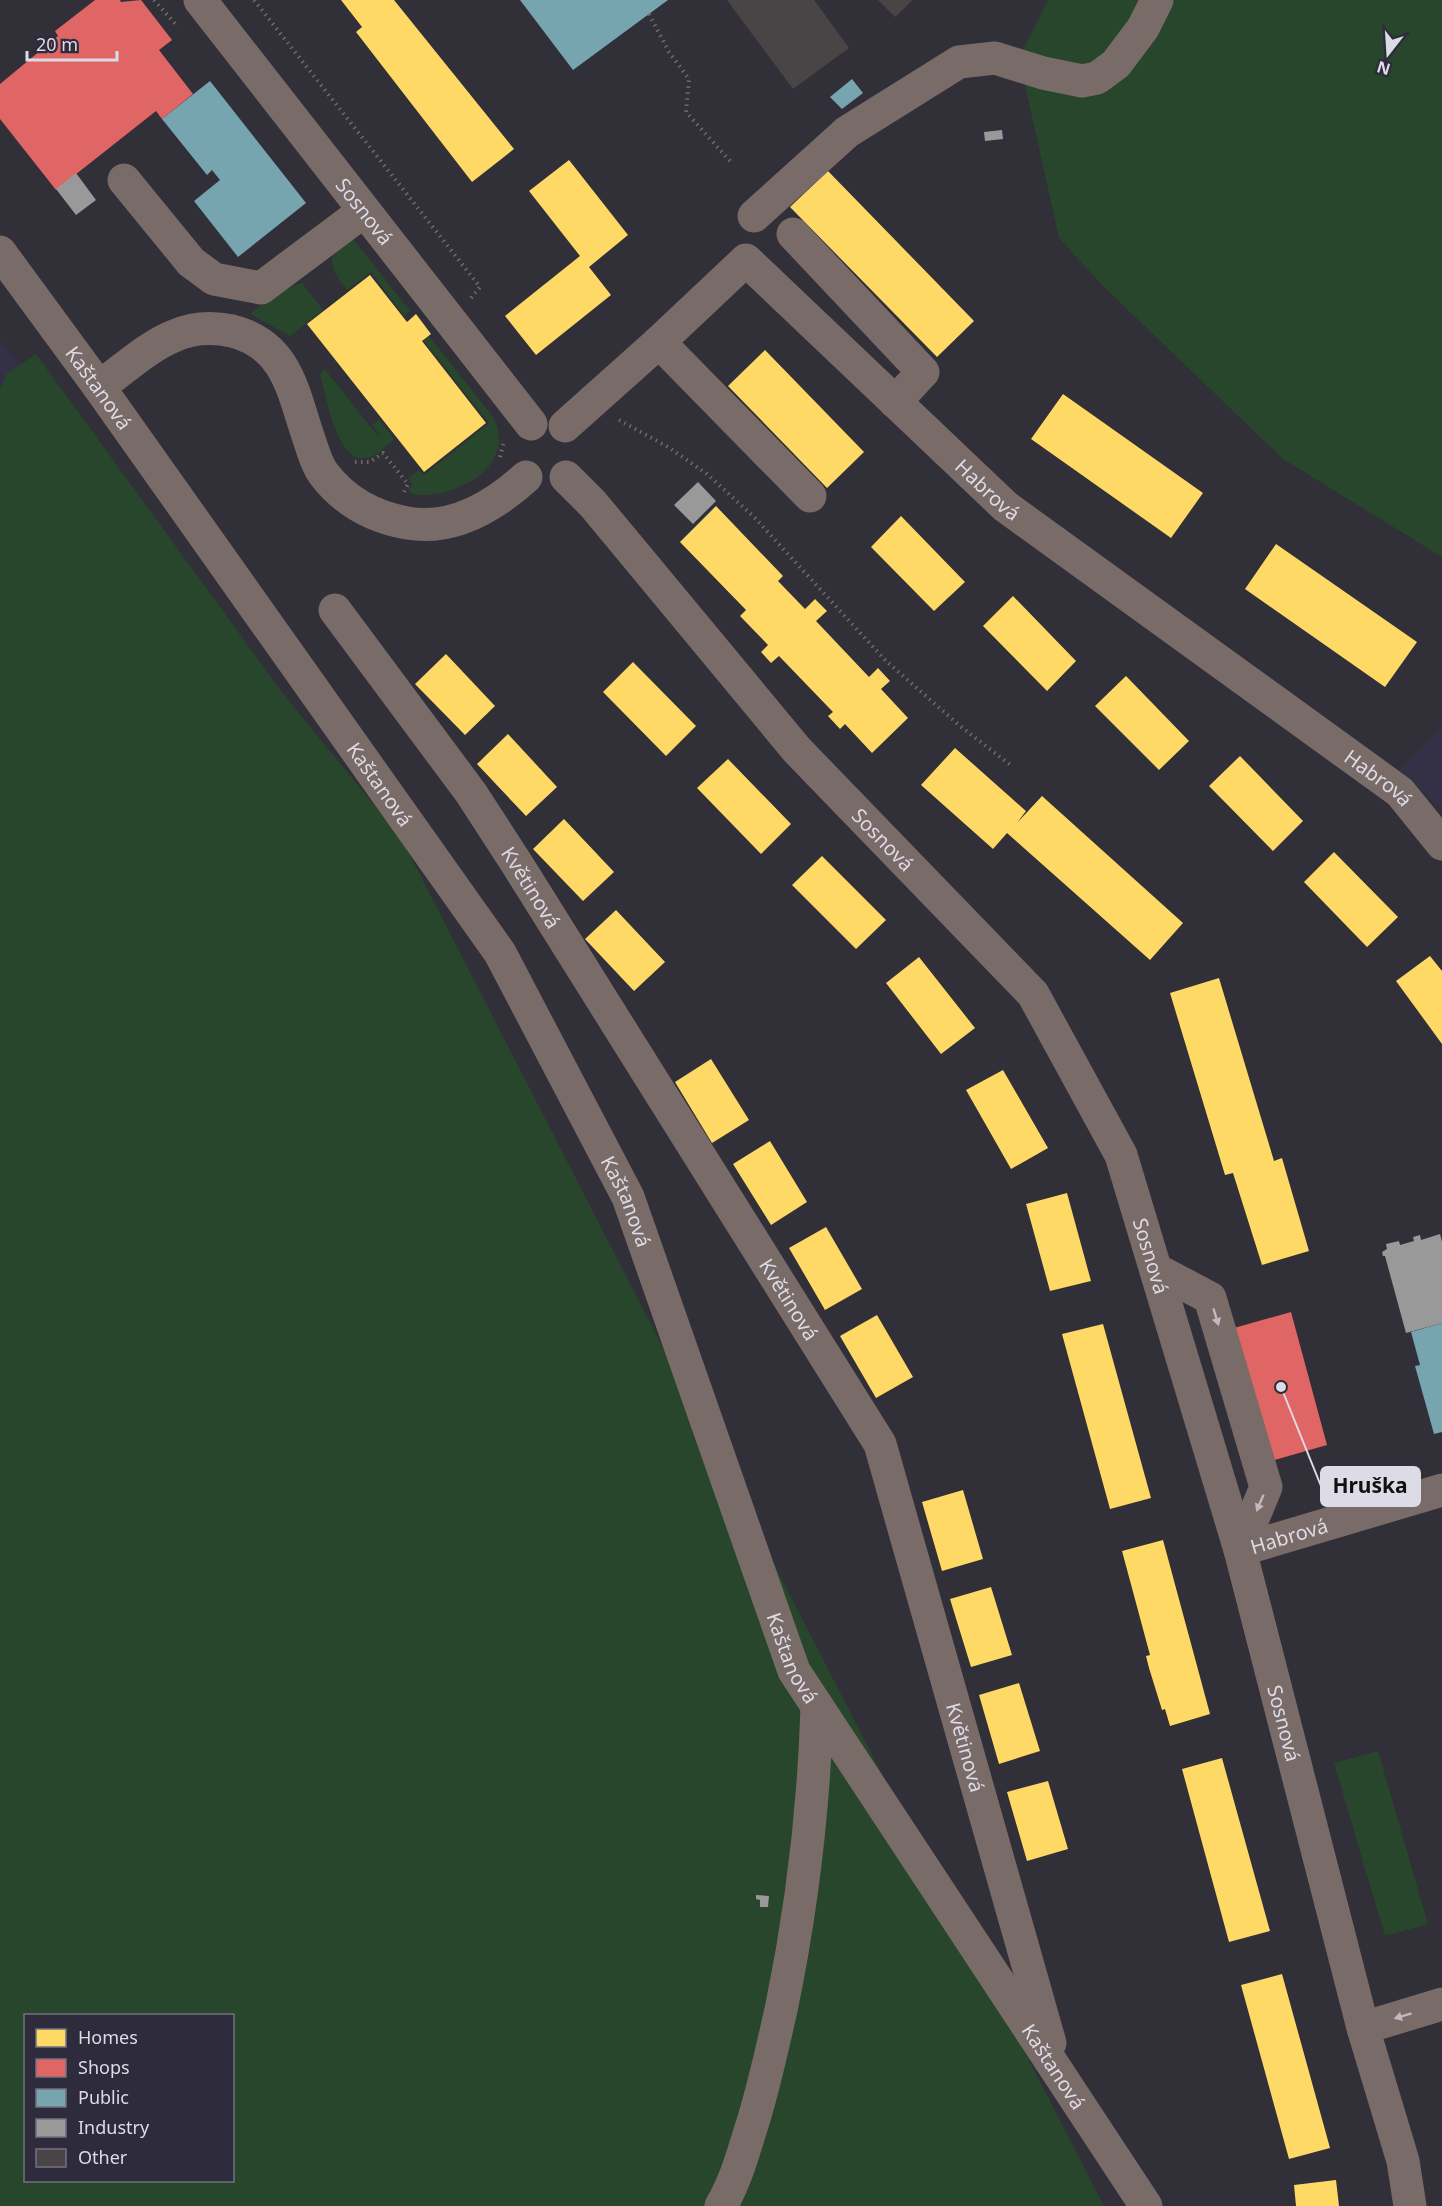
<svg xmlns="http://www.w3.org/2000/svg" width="1442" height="2206" font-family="'Noto Sans',sans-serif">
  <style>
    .built { fill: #343146 }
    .green { fill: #28462b; fill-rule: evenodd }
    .homes { fill: #ffd966 }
    .shops { fill: #e06666 }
    .public { fill: #76a5af }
    .industry { fill: #999 }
    .building { fill: #494547 }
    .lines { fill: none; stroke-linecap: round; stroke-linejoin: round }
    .path { stroke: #726969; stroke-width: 4; stroke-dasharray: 1.5 4.5; stroke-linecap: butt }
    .minor { stroke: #796b68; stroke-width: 33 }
    .oneway { fill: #bfb9c0 }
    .labels { text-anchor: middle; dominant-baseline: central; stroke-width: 6; stroke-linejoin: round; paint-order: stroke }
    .street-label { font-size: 20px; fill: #dddbe6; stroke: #2e2b3c }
    .leader { fill: none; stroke: #dddbe6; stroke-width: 2 }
    .callout-dot { fill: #dddbe6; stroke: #2e2b3c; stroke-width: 2 }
    .callout { fill: #dddbe6; stroke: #dddbe6; stroke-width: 2 }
    .callout-label { font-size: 21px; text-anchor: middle; font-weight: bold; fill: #111 }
  </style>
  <rect width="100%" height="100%" fill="#312f38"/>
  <!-- built -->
  <path class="built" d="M 0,340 L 20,365 L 6,374 L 0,391 Z
    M 1442,726 L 1442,810 L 1400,770 Z"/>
  <!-- green -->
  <path class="green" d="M 1048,0 L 1442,0 L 1442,557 L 1283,459 L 1104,287 L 1059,238 L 1019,58 Z
    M 354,240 L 410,311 L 404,316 L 371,272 L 347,290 C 339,279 324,264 337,250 C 342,245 346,242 354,240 Z
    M 302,283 L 323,310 L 290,336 L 250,314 C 267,301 281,289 302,283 Z
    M 429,336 L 493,417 C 514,456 476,486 441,493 C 431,495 419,497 409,492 L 409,489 L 413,484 L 408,478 L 419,470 L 424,475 L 489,423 L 423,340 Z
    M 36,354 L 281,691 L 401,838 L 1104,2206 L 0,2206 L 0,391 L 6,374 ZM 26,2016 L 232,2016 L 232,2180 L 26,2180 Z
    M 324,368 L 378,436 L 380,435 L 372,425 L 379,419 L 394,439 C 387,445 377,456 368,458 C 336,464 327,397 320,375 Z
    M 1378,1751 L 1428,1924 L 1385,1936 L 1334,1763 Z"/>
  <!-- homes -->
  <path class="homes" d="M 341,0 L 394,0 L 514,149 L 472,182 L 356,32 L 362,27 Z
    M 569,160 L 628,235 L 589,267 L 611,295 L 536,355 L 505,316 L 580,256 L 529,191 Z
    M 828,171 L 974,321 L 937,357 L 790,207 Z
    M 370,275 L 407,322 L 416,314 L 431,334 L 422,341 L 486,423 L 424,472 L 307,324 Z
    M 765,350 L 864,452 L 827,488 L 728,386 Z
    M 1063,394 L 1203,493 L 1171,538 L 1031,439 Z
    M 716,506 L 783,576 L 778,581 L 805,609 L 815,599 L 827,611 L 816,621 L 869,677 L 878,668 L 890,681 L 881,689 L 908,718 L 872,753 L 845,724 L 840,729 L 828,716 L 833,712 L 779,656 L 771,663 L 761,652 L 768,645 L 740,616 L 746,610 L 680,542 Z
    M 901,516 L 965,582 L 934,611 L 871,547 Z
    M 1276,544 L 1417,642 L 1385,687 L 1245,589 Z
    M 1013,596 L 1076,661 L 1047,691 L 983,626 Z
    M 446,654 L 495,706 L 465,735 L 415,684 Z
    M 633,662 L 696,726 L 666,756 L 603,692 Z
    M 1126,676 L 1189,741 L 1159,770 L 1095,706 Z
    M 508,734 L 557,787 L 526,816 L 477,764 Z
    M 955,748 L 1026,811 L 1017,823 L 1042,796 L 1183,923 L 1150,960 L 1007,833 L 993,849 L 921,785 Z
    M 1240,756 L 1303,821 L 1273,851 L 1209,786 Z
    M 728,759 L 791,824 L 761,854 L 697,788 Z
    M 564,819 L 614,872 L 583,901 L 533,849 Z
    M 1334,852 L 1398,917 L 1367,947 L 1304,882 Z
    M 822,856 L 886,920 L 856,949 L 792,885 Z
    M 616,910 L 665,962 L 634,991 L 585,939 Z
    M 1430,956 L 1442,971 L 1442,1044 L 1396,981 Z
    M 919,957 L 975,1028 L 941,1054 L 886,983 Z
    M 1219,978 L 1274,1161 L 1282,1158 L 1309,1251 L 1262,1265 L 1233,1173 L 1225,1175 L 1170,993 Z
    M 711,1059 L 749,1120 L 712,1143 L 675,1082 Z
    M 1003,1070 L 1048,1148 L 1011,1169 L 966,1090 Z
    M 770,1141 L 807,1202 L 771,1225 L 733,1164 Z
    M 1067,1193 L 1091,1281 L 1050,1291 L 1026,1204 Z
    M 826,1227 L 862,1289 L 825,1310 L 789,1248 Z
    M 877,1315 L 913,1377 L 876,1398 L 840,1336 Z
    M 1103,1324 L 1151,1498 L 1110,1509 L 1062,1334 Z
    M 963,1490 L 983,1559 L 942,1571 L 922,1502 Z
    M 1163,1540 L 1210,1714 L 1170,1726 L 1165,1709 L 1162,1710 L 1149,1668 L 1146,1656 L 1150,1655 L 1122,1551 Z
    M 991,1587 L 1012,1655 L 971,1667 L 950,1599 Z
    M 1019,1683 L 1040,1751 L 999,1764 L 979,1695 Z
    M 1222,1758 L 1270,1931 L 1229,1942 L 1182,1769 Z
    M 1048,1781 L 1068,1849 L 1027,1861 L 1007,1792 Z
    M 1282,1974 L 1330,2148 L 1289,2159 L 1241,1985 Z
    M 1336,2180 L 1339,2206 L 1296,2206 L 1294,2185 Z"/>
  <!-- shops -->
  <path class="shops" d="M 95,0 L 120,0 L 121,2 L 141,0 L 172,40 L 159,50 L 193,94 L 162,119 L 156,111 L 56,190 L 0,119 L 0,84 L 58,36 L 55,31 Z
    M 1291,1312 L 1327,1445 L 1271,1461 L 1234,1328 Z"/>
  <!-- public -->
  <path class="public" d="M 520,0 L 668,0 L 573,70 Z
    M 852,79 L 863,93 L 842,109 L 830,97 Z
    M 210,81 L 306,203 L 238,257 L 194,201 L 220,180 L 212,170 L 207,175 L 162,119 Z
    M 1442,1323 L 1442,1432 L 1434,1434 L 1415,1366 L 1420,1365 L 1411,1332 Z"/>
  <!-- industry -->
  <path class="industry" d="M 1002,130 L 1003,139 L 985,141 L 984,132 Z
    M 76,173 L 96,200 L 76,215 L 56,189 Z
    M 698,482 L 716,501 L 693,524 L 674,505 Z
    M 1440,1234 L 1442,1242 L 1442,1323 L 1406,1333 L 1385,1256 L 1383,1256 L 1382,1252 L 1387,1249 L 1386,1244 L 1399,1241 L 1400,1245 L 1414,1241 L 1413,1237 L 1420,1235 L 1421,1240 Z
    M 756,1895 L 769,1896 L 768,1907 L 760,1907 L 760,1900 L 756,1899 Z"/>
  <!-- building -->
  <path class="building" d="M 727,0 L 814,0 L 849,48 L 793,89 Z
    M 878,0 L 913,0 L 895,17 Z"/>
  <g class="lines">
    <!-- path -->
    <path class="path" d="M 154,0 L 178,27
      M 254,0 L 480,287 L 471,298
      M 649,14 L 669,52 L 689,79 L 686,112 L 730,161
      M 619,420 L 668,447 L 707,474 L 754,517 L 886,661 L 960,726 L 1013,767
      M 500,457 L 504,441
      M 355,462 L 370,462 L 383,453 L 408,484 L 404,492"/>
    <!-- minor -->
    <g class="minor">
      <path id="s1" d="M 200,0 L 531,424"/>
      <path d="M 124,180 L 191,262 L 214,279 L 261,288 L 364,211"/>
      <path d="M 754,216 L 847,132 L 959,62 L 995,58 L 1043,73 L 1082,81 L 1097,78 L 1116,64 L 1143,28 L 1157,0"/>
      <path d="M 793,234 L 923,372 L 895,402"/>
      <path id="s2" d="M 0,252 L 99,387 L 500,953 L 628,1197 L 794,1671 L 1146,2206"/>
      <path d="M 659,342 L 810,496"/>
      <path d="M 99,387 C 123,370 147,347 174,336 C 192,328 213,327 232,331 C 288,345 293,393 309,439 C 313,451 316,463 323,473 C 344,501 373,517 407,523 C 452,531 494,506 526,477"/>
      <path id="s3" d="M 565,426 L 659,342 L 746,260 L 1006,507 L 1400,792 L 1442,844"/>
      <path id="s4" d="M 566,477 L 593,504 L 797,750 L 1033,994 L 1121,1155 L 1240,1550 L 1363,2028 L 1403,2161 L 1410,2206"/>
      <path id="s5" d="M 335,610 L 471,793 L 517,864 L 880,1444 L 1050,2043"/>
      <path d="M 1157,1270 L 1210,1298 L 1266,1487 L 1240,1550"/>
      <path id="s6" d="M 1240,1550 L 1442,1490"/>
      <path d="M 1363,2028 L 1442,2004"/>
      <path d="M 721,2206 C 736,2181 743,2153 752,2125 C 764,2087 772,2049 781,2010 C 802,1909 814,1808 817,1706"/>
    </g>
  </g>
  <!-- one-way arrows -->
  <defs><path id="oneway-solid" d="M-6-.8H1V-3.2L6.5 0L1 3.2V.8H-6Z" transform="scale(1.5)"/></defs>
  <g class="oneway">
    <use href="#oneway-solid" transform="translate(1216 1317) rotate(73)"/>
    <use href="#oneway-solid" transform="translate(1260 1503) rotate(113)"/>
    <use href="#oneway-solid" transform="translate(1403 2016) rotate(163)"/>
  </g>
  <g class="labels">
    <!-- street labels -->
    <g class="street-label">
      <text stroke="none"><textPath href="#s1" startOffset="268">Sosnová</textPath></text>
      <text stroke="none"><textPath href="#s2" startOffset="168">Kaštanová</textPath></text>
      <text stroke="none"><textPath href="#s3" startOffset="579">Habrová</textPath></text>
      <text stroke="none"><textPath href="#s3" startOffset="1065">Habrová</textPath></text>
      <text stroke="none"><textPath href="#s2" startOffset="654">Kaštanová</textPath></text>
      <text stroke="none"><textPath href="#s4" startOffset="482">Sosnová</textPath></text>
      <text stroke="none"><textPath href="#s5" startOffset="340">Květinová</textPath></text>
      <text stroke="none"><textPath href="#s2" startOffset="1140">Kaštanová</textPath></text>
      <text stroke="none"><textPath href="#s4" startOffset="986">Sosnová</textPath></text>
      <text stroke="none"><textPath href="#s5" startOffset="826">Květinová</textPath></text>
      <text stroke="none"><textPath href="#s6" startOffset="51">Habrová</textPath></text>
      <text stroke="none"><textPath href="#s2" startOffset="1626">Kaštanová</textPath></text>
      <text stroke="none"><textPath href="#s4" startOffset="1472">Sosnová</textPath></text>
      <text stroke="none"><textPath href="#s5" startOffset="1312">Květinová</textPath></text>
      <text stroke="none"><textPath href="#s2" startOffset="2112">Kaštanová</textPath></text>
    </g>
  </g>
  <!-- callouts -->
  <path class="leader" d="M1281 1387L1321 1486"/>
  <circle class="callout-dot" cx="1281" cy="1387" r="6"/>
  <rect class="callout" x="1321" y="1467" width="99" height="39" rx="6"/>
  <g class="callout-label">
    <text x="1370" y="1493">Hruška</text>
  </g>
  <!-- legend -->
  <rect x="24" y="2014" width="210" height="168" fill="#2e2b3c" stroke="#747180" stroke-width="1.5"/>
  <rect x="36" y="2029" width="30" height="18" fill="#ffd966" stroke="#747180" stroke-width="1.5"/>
  <text x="78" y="2044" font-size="18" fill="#dddbe6">Homes</text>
  <rect x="36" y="2059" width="30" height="18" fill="#e06666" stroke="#747180" stroke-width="1.5"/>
  <text x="78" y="2074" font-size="18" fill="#dddbe6">Shops</text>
  <rect x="36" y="2089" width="30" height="18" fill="#76a5af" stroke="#747180" stroke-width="1.5"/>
  <text x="78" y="2104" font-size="18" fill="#dddbe6">Public</text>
  <rect x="36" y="2119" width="30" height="18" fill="#999999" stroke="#747180" stroke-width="1.5"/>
  <text x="78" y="2134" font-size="18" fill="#dddbe6">Industry</text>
  <rect x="36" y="2149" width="30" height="18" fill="#494547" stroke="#747180" stroke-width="1.5"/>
  <text x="78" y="2164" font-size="18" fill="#dddbe6">Other</text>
  <!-- north arrow -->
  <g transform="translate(1388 54) rotate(197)" stroke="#2e2b3c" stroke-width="4.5" paint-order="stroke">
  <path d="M0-4.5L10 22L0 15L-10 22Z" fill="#dddbe6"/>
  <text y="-9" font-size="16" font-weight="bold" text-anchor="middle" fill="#dddbe6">N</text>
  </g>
  <!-- scale -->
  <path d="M27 51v9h90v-9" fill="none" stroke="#dddbe6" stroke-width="3"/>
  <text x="36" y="51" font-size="18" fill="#dddbe6" stroke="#2e2b3c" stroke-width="4.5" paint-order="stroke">20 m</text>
</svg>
